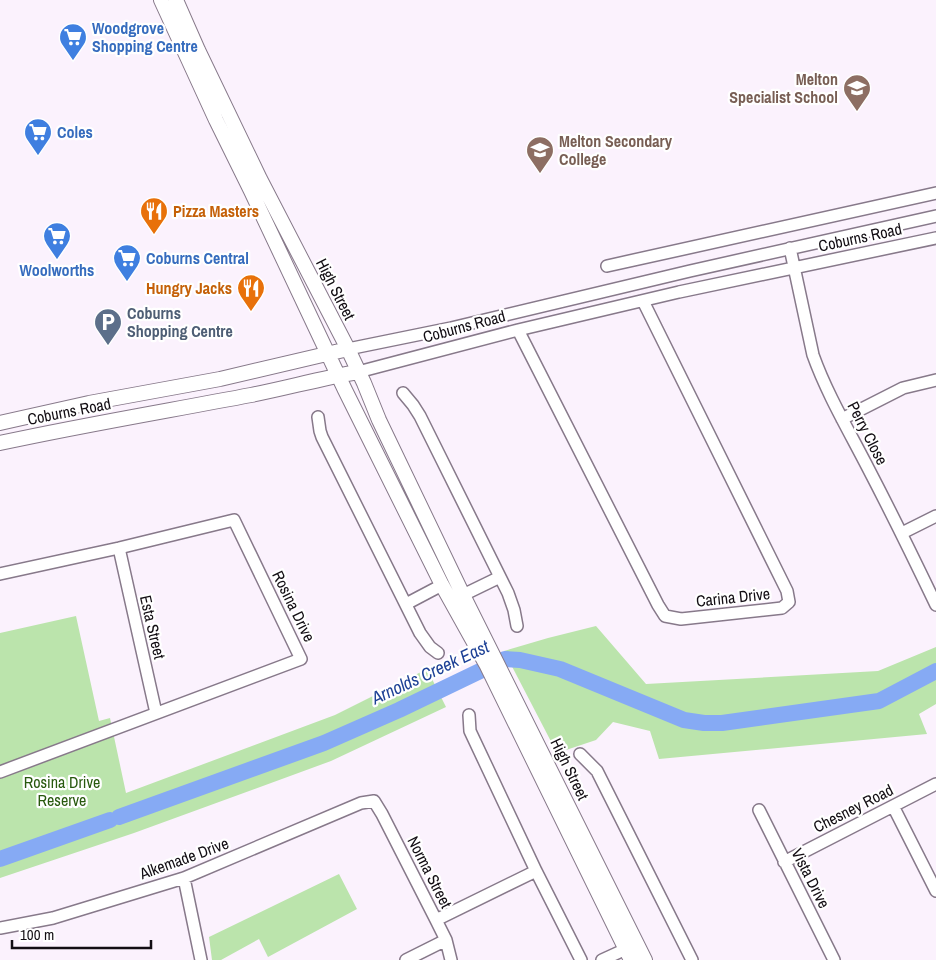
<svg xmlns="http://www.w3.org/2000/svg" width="936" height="960" font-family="'Archivo Narrow',sans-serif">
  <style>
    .green { fill: #bbe4ac }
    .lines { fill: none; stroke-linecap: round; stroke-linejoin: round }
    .river { stroke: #86aaf4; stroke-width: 16 }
    .minor-casing { stroke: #87798a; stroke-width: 14 }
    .major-casing { stroke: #87798a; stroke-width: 16 }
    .minor { stroke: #fff; stroke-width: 11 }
    .major { stroke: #fff; stroke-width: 14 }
    .labels { text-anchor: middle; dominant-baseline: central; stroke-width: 4.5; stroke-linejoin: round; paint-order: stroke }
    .shop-label { font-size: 16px; font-weight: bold; fill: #366cbe; stroke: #fff; text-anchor: start }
    .education-label { font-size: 16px; font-weight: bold; fill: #785e54; stroke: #fff; text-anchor: end }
    .food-label { font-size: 16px; font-weight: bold; fill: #c56008; stroke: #fff; text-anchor: start }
    .street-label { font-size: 16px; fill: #120d13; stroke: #fff }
    .service-label { font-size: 16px; font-weight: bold; fill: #4e5e75; stroke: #fff; text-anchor: start }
    .park-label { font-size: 16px; fill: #28590e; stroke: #fff }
    .water-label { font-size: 18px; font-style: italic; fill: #1e4196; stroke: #fff }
  </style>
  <rect width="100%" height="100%" fill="#fbf2fd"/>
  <!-- green -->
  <path class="green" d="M 76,616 L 99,721 L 110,718 L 126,793 L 335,715 L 427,669 L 446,707 L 331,761 L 134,833 L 0,878 L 0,633 Z
    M 596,626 L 646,684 L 878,671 L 936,647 L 936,704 L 919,714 L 927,734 L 659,759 L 650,731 L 613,722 L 596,740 L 557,753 L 504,651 L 548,638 Z
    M 339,874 L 357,909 L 268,957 L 259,939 L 221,960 L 212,960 L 209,937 Z"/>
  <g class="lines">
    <!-- river -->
    <path class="river" d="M 119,817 L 324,743 L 399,710 L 505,659 L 520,660 L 560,669 L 684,720 L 704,723 L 722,723 L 879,701 L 936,671
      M 0,859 L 110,820"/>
    <!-- minor casing -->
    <g class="minor-casing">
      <path id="minor" d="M 790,248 L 813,355 C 827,394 849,431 868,468 C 892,514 914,559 936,605
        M 607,266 L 936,193
        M 518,330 L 658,605 L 665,616 L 681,619 L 782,608 L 789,602 L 787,591 L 643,301
        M 348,349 L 451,328 L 690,271 L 936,216
        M 358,372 L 518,330 L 679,292 L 936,238
        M 403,393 L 413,405 L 420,416 L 508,593 L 514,610 L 517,626
        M 318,417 L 320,431 L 322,437 L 420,633 L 430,647 L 438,653
        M 842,419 L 903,388 L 936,380
        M 902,533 L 936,516
        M 119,548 L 156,713
        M 0,574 L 119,548 L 234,520 L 301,659 L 0,772
        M 463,595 L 500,577
        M 406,604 L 442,585
        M 469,715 L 470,731 L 536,871 L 581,960
        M 580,754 L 597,771 L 692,960
        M 893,806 L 936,891
        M 759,810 L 834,960
        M 784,862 L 936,784
        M 184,878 L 201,960
        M 436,920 L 536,871
        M 0,928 L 53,918 L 184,878 L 361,803 L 374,801 L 382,814 L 436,920 L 446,940 L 451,960
        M 406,960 L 446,940
        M 602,960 L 626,949"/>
    </g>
    <!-- major casing -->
    <g class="major-casing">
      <path id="major" d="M 161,0 L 216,120 L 251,191 L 345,390 L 442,585 L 486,664 L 631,960
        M 176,0 L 198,50 L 260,179 L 348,349 L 364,383 L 379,420 L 463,595 L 645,960
        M 0,423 L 89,403 L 220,379 L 348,349
        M 0,443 C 83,425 167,411 251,395 C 287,388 322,378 358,372"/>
    </g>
    <!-- minor -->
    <use href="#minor" class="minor"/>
    <!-- major -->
    <use href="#major" class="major"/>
  </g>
  <!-- icons -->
  <defs>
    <g id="supermarket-pin" transform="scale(1.4375)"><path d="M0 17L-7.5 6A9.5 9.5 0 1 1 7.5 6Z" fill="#3f7fe0" stroke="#fff"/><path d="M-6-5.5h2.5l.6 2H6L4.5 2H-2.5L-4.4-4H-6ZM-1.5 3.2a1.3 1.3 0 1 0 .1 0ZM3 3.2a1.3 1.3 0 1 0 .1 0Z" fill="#fff"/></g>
    <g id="school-pin" transform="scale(1.4375)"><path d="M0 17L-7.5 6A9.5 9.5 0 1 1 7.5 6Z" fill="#8d6e63" stroke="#fff"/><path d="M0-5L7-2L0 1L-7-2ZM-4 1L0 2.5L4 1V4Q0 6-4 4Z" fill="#fff"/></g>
    <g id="restaurant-pin" transform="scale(1.4375)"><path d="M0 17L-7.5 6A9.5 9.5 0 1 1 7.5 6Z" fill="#e8710a" stroke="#fff"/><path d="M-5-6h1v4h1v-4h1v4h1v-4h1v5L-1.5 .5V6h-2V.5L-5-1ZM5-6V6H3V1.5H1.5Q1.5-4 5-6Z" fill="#fff"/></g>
    <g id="parking-pin" transform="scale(1.4375)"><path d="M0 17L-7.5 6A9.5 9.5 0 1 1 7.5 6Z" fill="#5c6f8a" stroke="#fff"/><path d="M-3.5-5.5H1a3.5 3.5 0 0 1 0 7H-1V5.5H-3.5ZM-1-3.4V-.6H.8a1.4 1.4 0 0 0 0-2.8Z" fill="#fff"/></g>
  </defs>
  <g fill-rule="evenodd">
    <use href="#supermarket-pin" x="73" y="37"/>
    <use href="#school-pin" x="857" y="88"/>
    <use href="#supermarket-pin" x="38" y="132"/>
    <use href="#school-pin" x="540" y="150"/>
    <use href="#restaurant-pin" x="154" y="211"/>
    <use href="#supermarket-pin" x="57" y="236"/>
    <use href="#supermarket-pin" x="127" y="258"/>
    <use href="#restaurant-pin" x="251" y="288"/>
    <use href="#parking-pin" x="108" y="322"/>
  </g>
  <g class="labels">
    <!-- shop labels -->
    <g class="shop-label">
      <text x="92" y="28">Woodgrove<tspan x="92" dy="18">Shopping Centre</tspan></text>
      <text x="57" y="132">Coles</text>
      <text x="146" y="258">Coburns Central</text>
      <text x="57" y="270" text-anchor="middle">Woolworths</text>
    </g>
    <!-- education labels -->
    <g class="education-label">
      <text x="838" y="79">Melton<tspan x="838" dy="18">Specialist School</tspan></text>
      <text x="559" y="141" text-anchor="start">Melton Secondary<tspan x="559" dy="18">College</tspan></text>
    </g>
    <!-- food labels -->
    <g class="food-label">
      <text x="173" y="211">Pizza Masters</text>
      <text x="232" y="288" text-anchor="end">Hungry Jacks</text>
    </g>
    <!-- street labels -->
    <g class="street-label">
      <text transform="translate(860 237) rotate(-12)">Coburns Road</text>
      <text transform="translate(336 289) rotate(63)">High Street</text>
      <text transform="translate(464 326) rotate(-15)">Coburns Road</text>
      <text transform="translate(69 411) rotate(-11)">Coburns Road</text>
      <text transform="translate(868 433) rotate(63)">Perry Close</text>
      <text transform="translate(733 597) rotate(-6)">Carina Drive</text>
      <text transform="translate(294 606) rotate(64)">Rosina Drive</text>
      <text transform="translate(153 627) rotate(77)">Esta Street</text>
      <text transform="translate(570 769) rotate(64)">High Street</text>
      <text transform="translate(853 808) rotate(-27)">Chesney Road</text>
      <text transform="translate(184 858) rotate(-20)">Alkemade Drive</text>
      <text transform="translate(430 872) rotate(63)">Norma Street</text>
      <text transform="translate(811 878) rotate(63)">Vista Drive</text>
    </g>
    <!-- service labels -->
    <g class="service-label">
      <text x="127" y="313">Coburns<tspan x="127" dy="18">Shopping Centre</tspan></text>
    </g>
    <!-- park labels -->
    <g class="park-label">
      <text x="62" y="782">Rosina Drive<tspan x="62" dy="18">Reserve</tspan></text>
    </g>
    <!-- water labels -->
    <g class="water-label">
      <text transform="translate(430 672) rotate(-25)">Arnolds Creek East</text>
    </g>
  </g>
  <!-- scale -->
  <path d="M12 940v8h139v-8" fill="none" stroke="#120d13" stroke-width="2.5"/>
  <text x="20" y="940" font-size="15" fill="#120d13" stroke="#ffffff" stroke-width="4" paint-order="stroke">100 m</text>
</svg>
